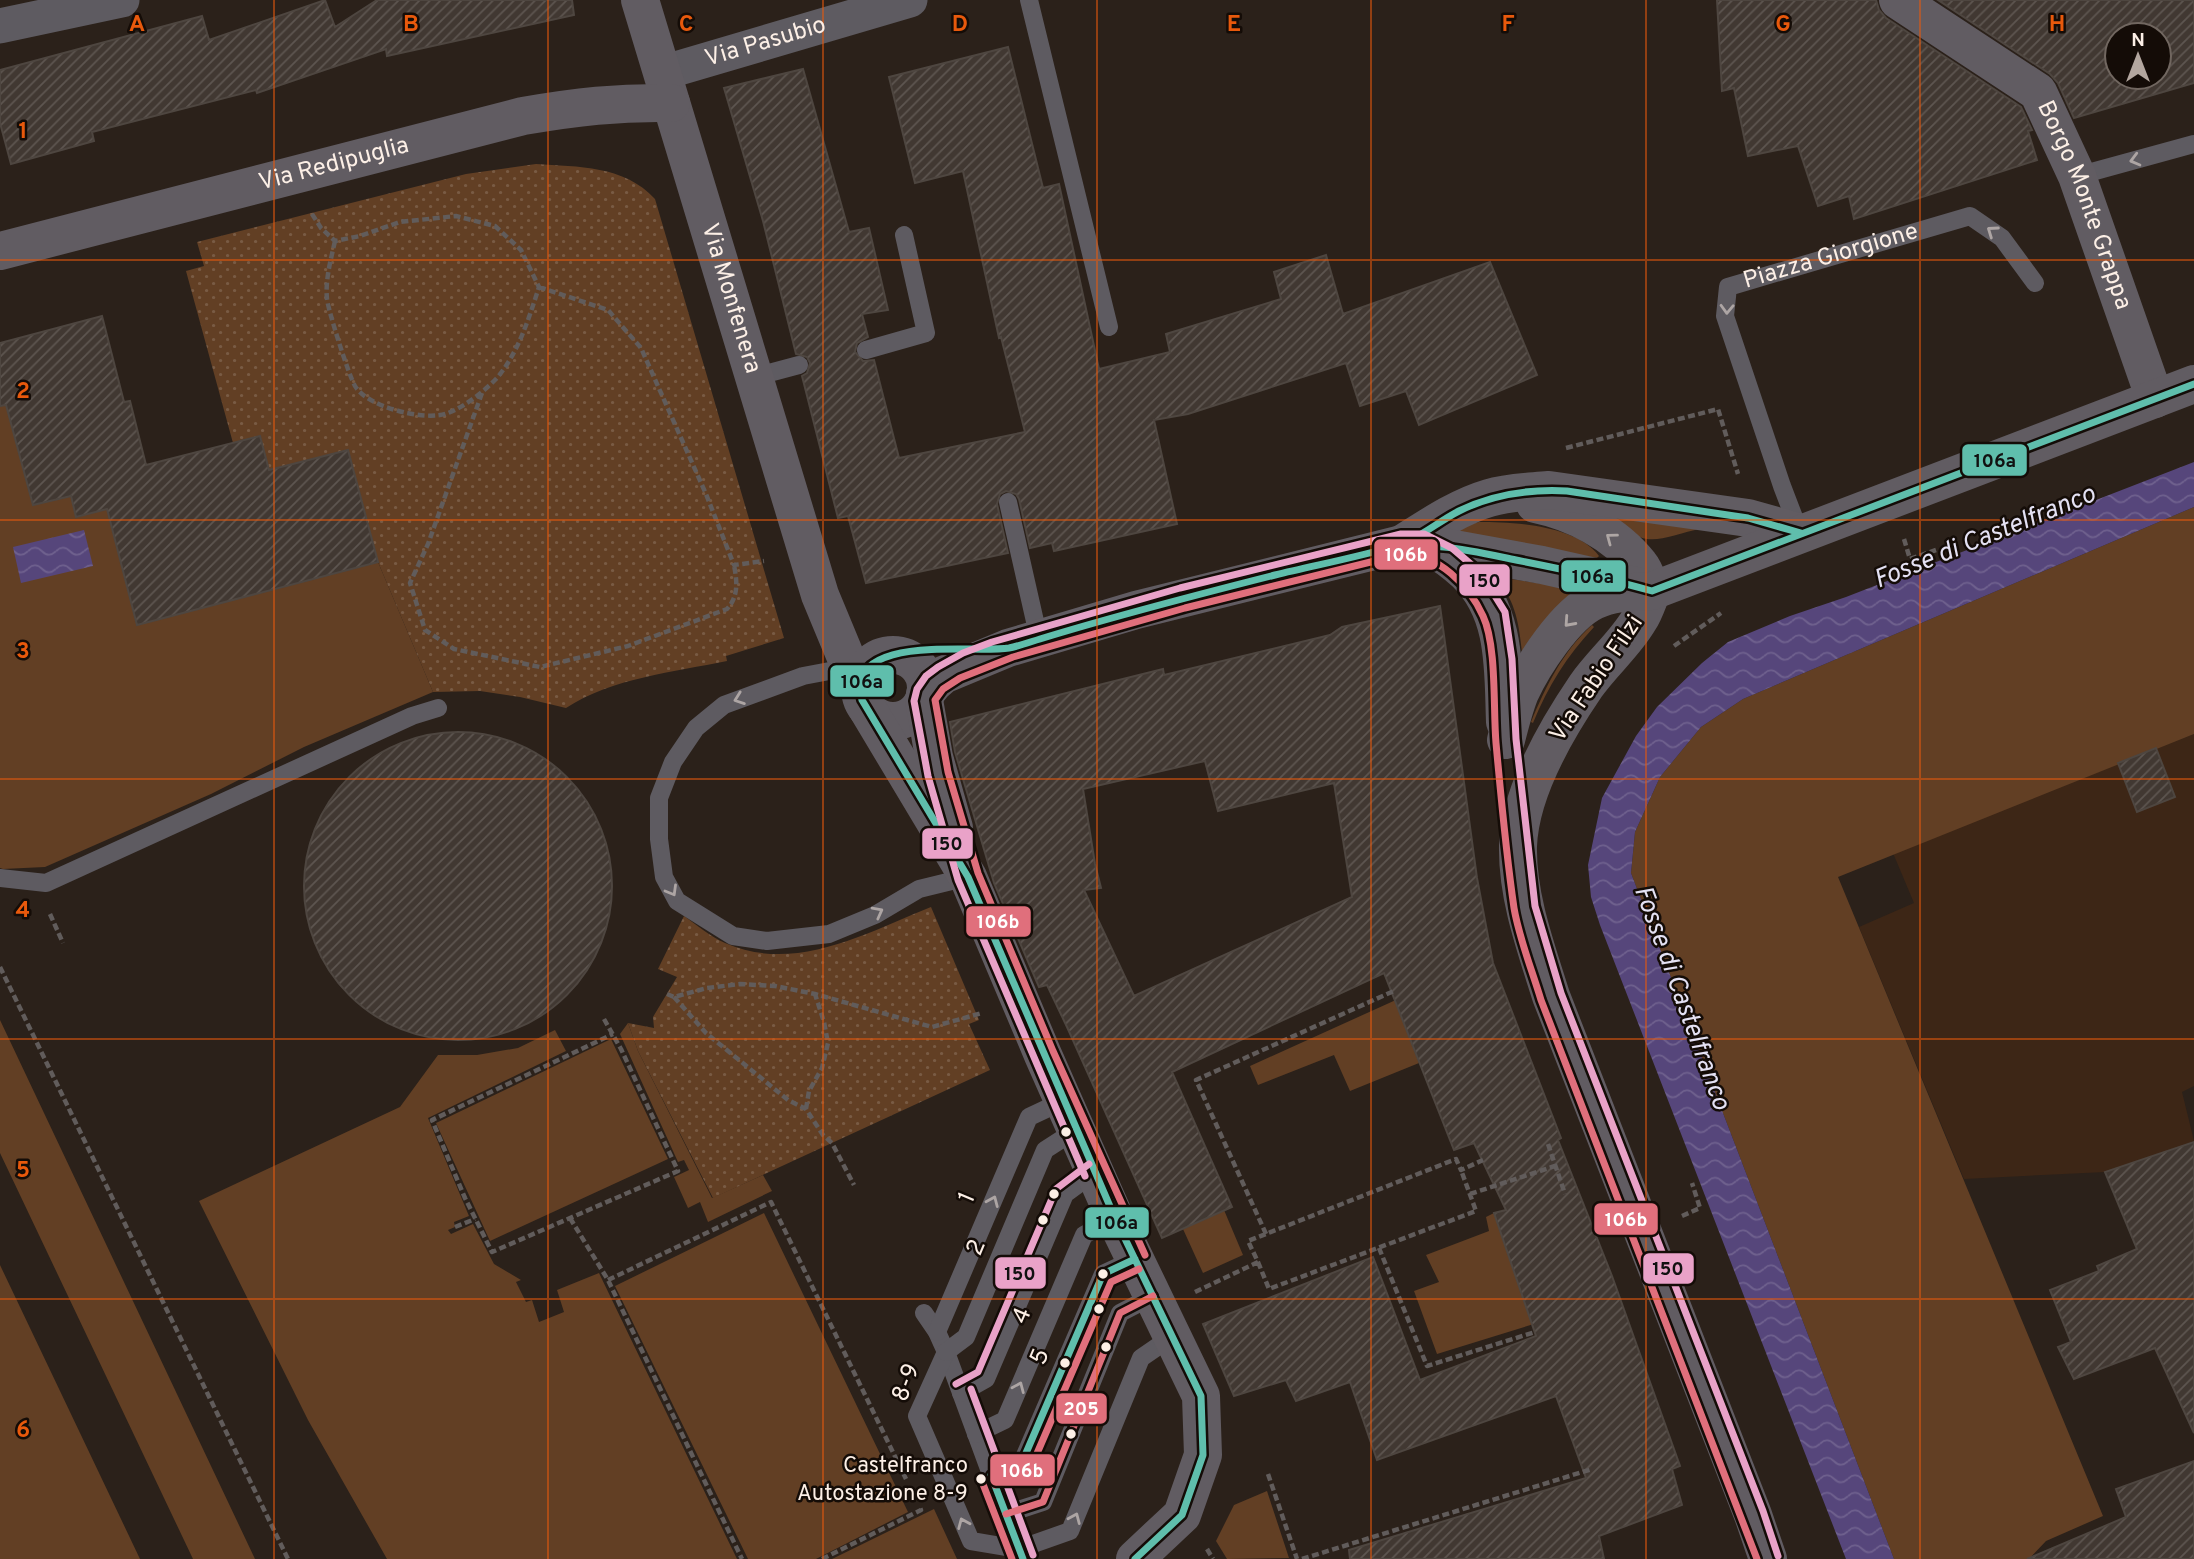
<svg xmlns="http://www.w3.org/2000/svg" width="2194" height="1559" font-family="Overpass,sans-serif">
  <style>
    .built { fill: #3d2616 }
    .green { fill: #623f24 }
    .park { fill: url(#park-dots) }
    .water { fill: url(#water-waves) }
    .building { fill: url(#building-hatch); stroke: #4e4640; stroke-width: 2; fill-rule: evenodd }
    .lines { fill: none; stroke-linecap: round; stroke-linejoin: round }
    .path { stroke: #615c5b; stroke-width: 4.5; stroke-dasharray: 7 3.5; stroke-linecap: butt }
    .lane { stroke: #5e5b61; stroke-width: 18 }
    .street { stroke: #5e5b61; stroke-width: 35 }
    .secondary { stroke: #615c62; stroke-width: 38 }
    .bus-1-casing { stroke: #140c07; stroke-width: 12 }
    .bus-2-casing { stroke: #140c07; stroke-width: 12 }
    .bus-3-casing { stroke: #140c07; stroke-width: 12 }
    .bus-4-casing { stroke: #140c07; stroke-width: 12 }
    .bus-1 { stroke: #5fbeac; stroke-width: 7 }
    .bus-2 { stroke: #e06f7c; stroke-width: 7 }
    .bus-3 { stroke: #e9a2c8; stroke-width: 7 }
    .bus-4 { stroke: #e06f7c; stroke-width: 7 }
    .oneway { stroke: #ada5a4 }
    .oneway2 { stroke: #aea6a4 }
    .grid { fill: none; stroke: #e8590c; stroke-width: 2; stroke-opacity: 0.55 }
    .bus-dot { fill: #fcefe6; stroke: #140c07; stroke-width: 2.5 }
    .labels { text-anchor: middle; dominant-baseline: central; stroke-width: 5; stroke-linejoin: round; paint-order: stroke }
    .bus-label { font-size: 22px; fill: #fcefe6; stroke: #140c07; text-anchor: end }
    .street-label { font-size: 24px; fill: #fcefe6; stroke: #140c07 }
    .water-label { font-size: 26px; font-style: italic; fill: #e4e1f3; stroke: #140c07 }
    .grid-label { font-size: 23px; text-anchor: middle; font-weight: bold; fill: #e8590c; stroke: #140c07; stroke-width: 5; stroke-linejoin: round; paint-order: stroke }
    .line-badge { stroke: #140c07; stroke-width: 2.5 }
    .badge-label { font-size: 19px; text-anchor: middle; font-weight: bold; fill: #fff }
    .pale-badge-label { font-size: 19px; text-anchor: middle; font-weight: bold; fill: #111 }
  </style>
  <defs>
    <pattern id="park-dots" width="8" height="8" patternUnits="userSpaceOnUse" patternTransform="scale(1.75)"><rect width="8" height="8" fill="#623f24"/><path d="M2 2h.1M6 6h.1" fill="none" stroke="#795b44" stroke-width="1.8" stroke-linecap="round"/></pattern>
    <pattern id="water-waves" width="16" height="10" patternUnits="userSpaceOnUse" patternTransform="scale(1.75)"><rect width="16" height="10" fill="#56467b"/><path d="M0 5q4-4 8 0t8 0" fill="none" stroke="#6f618e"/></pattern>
    <pattern id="building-hatch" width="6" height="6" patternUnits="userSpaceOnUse" patternTransform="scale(1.75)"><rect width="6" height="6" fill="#413832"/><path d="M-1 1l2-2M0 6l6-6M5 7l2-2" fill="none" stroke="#5d5550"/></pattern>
  </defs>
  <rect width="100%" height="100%" fill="#2b211a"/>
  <!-- built -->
  <path class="built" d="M 2194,734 L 2194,1086 L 2182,1092 L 2194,1141 L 2194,1152 L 2171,1150 L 2105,1172 L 1964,1179 L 1859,927 L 1914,903 L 1893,853 Z"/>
  <!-- green -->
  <path class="green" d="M 102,316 L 124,401 L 130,401 L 146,466 L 260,436 L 269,470 L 348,450 L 378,562 L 433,692 L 304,747 L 211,794 L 45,867 L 3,869 L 0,868 L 0,343 Z
    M 2194,507 L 2194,734 L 1838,877 L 2103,1516 L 2046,1541 L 2029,1559 L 1894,1559 L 1631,873 L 1635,832 L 1660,777 L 1701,727 L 1743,699 Z
    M 1610,510 L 1703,528 C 1658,538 1641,554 1610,510 Z
    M 1479,522 C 1513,522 1576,525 1599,556 L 1597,558 L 1460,536 L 1460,527 Z
    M 1498,577 L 1569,588 L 1573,592 L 1522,652 C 1519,625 1516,602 1498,581 Z
    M 1592,625 L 1594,627 C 1567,656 1548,686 1533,723 L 1531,722 C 1546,686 1563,651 1592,625 Z
    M 1398,999 L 1398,1008 L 1419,1063 L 1350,1091 L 1334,1055 L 1258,1085 L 1250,1066 Z
    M 0,1020 L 255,1559 L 193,1559 L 0,1153 Z
    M 628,1023 L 638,1051 L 712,1198 L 763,1175 L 772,1191 L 708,1222 L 700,1202 L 688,1208 L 674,1177 L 689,1170 L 684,1160 L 678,1162 L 620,1034 Z
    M 555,1030 L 566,1051 L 428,1118 L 469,1216 L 454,1222 L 455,1227 L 448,1230 L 451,1234 L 473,1224 L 494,1264 L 521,1280 L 516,1282 L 526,1302 L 532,1300 L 539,1322 L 564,1312 L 557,1290 L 599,1273 L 737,1559 L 387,1559 L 308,1420 L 199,1201 L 400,1107 L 438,1055 L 477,1055 L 518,1048 Z
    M 611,1039 L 668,1159 L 490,1241 L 436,1123 Z
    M 1224,1210 L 1243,1255 L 1203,1273 L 1183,1229 Z
    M 764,1213 L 908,1512 L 816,1559 L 748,1559 L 615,1286 Z
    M 1494,1213 L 1537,1323 L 1437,1354 L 1414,1291 L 1439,1282 L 1426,1255 L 1489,1231 L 1486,1217 Z
    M 0,1265 L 140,1559 L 0,1559 Z
    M 1267,1491 L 1289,1558 L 1227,1559 L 1216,1541 L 1234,1505 Z
    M 934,1509 L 957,1559 L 832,1559 Z"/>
  <!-- park -->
  <path class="park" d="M 536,164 C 578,167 624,165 655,199 L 784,638 L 726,656 L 727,661 C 674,672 612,678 566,708 L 520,697 L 480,691 L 433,692 L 378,562 L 348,450 L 269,470 L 260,436 L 233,443 L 186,271 L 204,266 L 197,242 L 466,174 Z
    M 931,907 L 979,1020 L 969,1024 L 990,1070 L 713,1198 L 638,1051 L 628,1023 L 654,1028 L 653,1017 L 677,977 L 658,969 L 684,916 C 697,925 711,937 725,943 C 795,974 866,933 931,907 Z"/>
  <!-- water -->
  <path class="water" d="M 2194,462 L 2194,507 L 1743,699 L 1701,727 L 1660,777 L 1635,832 L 1631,873 L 1894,1559 L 1846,1559 L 1600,925 L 1591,897 L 1588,865 L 1602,798 L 1636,736 L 1657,707 L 1702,663 L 1728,642 L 1790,616 L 1846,597 Z
    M 84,530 L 93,566 L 21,583 L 13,547 Z"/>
  <!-- building -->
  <path class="building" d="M 325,0 L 335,27 L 377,0 L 572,0 L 574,15 L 387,56 L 386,49 L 257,93 L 256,90 L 92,132 L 94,141 L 11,164 L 0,123 L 0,70 L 202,16 L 209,40 Z
    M 1717,0 L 1876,0 L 1879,10 L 1886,18 L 2021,107 L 2032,130 L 2028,131 L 2037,160 L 1854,219 L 1849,196 L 1818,206 L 1798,146 L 1748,156 L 1734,88 L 1722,91 Z
    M 1938,0 L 2194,0 L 2194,83 L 2074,118 L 2058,83 L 2050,74 ZM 2117,35 L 2159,35 L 2159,77 L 2117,77 Z
    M 1008,47 L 1043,188 L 1059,184 L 1099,369 L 1170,352 L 1166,334 L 1281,299 L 1274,272 L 1326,255 L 1343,314 L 1490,262 L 1537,375 L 1419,425 L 1406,391 L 1360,406 L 1346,363 L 1188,414 L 1154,420 L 1177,524 L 1054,551 L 1052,543 L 1030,548 L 1019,499 L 1016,494 L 1006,491 L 1000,494 L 997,504 L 1008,553 L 866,583 L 848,516 L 838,518 L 802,376 L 807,373 L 810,363 L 807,357 L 796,354 L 763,221 L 724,88 L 803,69 L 849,232 L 869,228 L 888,310 L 862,314 L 868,337 L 857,343 L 855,352 L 863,361 L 874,360 L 899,458 L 1025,432 L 1001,337 L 999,338 L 963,171 L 915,183 L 889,77 Z
    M 102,316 L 124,402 L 130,401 L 146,465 L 260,436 L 269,470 L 348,450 L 378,562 L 137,625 L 107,509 L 76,517 L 71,496 L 33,505 L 6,405 L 0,406 L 0,343 Z
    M 1440,606 L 1477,878 L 1493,963 L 1561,1138 L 1558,1140 L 1612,1276 L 1680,1466 L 1672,1469 L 1682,1505 L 1599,1536 L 1604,1559 L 1350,1559 L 1349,1550 L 1586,1478 L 1556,1396 L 1377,1460 L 1350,1382 L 1296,1401 L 1286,1380 L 1234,1396 L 1203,1324 L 1373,1257 L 1420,1380 L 1536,1336 L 1494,1213 L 1506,1210 L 1474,1143 L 1454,1150 L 1384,973 L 1172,1072 L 1232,1207 L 1162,1238 L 1067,1027 L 1047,985 L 1039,987 L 994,883 L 955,752 L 950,722 L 1163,669 L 1164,675 L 1330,635 L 1342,627 ZM 1205,761 L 1218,811 L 1334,783 L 1352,897 L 1134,996 L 1084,890 L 1101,888 L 1095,864 L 1083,789 Z
    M304 886a154 154 0 1 1 308 0a154 154 0 1 1-308 0Z
    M 2156,748 L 2175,797 L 2137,812 L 2118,763 Z
    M 2194,1142 L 2194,1433 L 2155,1348 L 2074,1379 L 2058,1347 L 2071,1342 L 2050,1290 L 2099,1271 L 2097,1266 L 2137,1249 L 2105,1172 Z
    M 2194,1461 L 2194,1559 L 2027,1559 L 2126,1517 L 2116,1489 Z"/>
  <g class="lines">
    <!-- path -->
    <path class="path" d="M 312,214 L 321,228 L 335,241 L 360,236 L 400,222 L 456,216 L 495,226 L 521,250 L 539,287 C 529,318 518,354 496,379 C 483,392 466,406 448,413 C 426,422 367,407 355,386 C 349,376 328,310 327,299 C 325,280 331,259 335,241
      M 539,287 L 608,310 L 641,348 L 706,494 L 734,565 L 764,561
      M 482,393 L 428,544 L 410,583 L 425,630 L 454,649 L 540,667 L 628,646 L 727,609 C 739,596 737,581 734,565
      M 1566,448 L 1718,409 L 1738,474
      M 1904,539 L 1910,559 L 1936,550
      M 1674,646 L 1721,613
      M 50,914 L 63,943
      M 0,967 L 288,1559
      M 667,994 L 674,997 L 707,988 L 740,984 L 775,986 L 815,994 L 932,1027 L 982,1013
      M 674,997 L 706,1033 L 788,1100 L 806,1109 L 823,1135 L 832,1143 L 854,1185
      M 604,1019 L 621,1049 L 678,1171 L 492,1252 L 465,1198 L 432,1120 L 613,1034
      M 806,1109 L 809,1091 L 822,1068 L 828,1043 L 824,1022 L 815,994
      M 1548,1144 L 1565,1194
      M 1470,1194 L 1555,1166
      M 1682,1216 L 1700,1208 L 1692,1183
      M 570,1218 L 608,1280 L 742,1559
      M 455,1227 L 475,1219
      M 1266,1234 L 1196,1080 L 1396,990
      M 1379,1248 L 1427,1366 L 1535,1332
      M 1258,1262 L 1269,1289 L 1476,1211 L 1461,1170
      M 608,1280 L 771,1202 L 906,1479
      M 1195,1292 L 1258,1262 L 1248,1241 L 1456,1159 L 1461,1170 L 1483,1160
      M 1268,1474 L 1297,1559
      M 1207,1549 L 1213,1559
      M 822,1559 L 921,1510 L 920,1508
      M 1302,1559 L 1592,1469"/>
    <!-- lane -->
    <g class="lane">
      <path d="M 1029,0 L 1109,327"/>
      <path d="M 2077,176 L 2194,144"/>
      <path d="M 866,350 L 926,333 L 904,235"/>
      <path d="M 754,377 L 799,365"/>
      <path d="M 1008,502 L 1039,639"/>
      <path id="s1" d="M 1800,533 L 1782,486 L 1725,316 L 1728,287 L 1970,216 L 2002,238 L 2035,283"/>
      <path d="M 872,663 L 803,676 L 724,705 L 696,728 L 673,762 L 659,798 L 659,839 L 664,877 L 677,901 L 733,936 L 767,941 L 829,934 L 875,915 L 919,889 L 968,877"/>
      <path d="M 0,878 L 46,883 L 412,716 L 438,708"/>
      <path d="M 924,1313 L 937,1332 L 946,1352 L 1021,1556"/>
      <path d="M 937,1332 L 1029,1117 L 1063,1101"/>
      <path d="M 946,1352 L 917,1416 L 971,1541 L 1019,1549 L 1070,1531 L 1141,1358 L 1173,1336"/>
      <path d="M 946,1352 L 966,1337 L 1045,1150 L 1076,1130"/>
      <path d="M 961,1393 L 986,1379 L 1065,1194 L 1095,1172"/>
      <path d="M 976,1434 L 1005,1420 L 1084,1235 L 1115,1218"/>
      <path d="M 991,1475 L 1023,1460 L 1103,1274 L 1135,1259"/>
      <path d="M 1006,1514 L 1043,1502 L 1120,1313 L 1153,1296"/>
    </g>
    <!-- street -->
    <g class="street">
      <path d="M 0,26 L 122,0"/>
      <path id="s2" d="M 662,73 L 910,0"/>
    </g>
    <!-- secondary -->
    <g class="secondary">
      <path id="s3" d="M 640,0 L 820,595 L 859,689"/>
      <path id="s4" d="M 1898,0 L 2038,92 L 2077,176 L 2155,399"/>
      <path id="s5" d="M 0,251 L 523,116 C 576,107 618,102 671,103"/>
      <path d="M 1535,504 C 1574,512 1615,533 1640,565 C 1646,572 1648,583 1652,591"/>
      <path d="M 1402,544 C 1429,527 1458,507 1489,498 C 1509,492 1529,492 1549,490 L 1748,518 L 1801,533"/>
      <path d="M 1431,548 C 1444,554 1455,563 1466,573 C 1507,613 1503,670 1505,722"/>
      <path d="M 1652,591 C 1648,600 1645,611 1639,620 C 1625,644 1602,663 1586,686 C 1556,730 1520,792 1518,846 C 1517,897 1536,948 1551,996 L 1753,1515 L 1768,1559"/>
      <circle cx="893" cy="688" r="33"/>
      <path d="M 925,694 L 934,683 L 943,675 L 1008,648 L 1136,610 L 1402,544 L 1432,545 L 1542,565 L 1640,587"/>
      <path d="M 924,700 L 934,757 L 954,828"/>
      <path d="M 868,710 L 968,877 L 1043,1055 L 1115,1218 L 1201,1396 L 1203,1455 L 1182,1515 L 1135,1559"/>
      <path d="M 1506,740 C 1510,724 1514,708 1520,693 C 1533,665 1565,615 1594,601 C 1612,592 1631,592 1652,591 L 2194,384"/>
    </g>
    <!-- bus-1 casing -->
    <g class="bus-1-casing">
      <path id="bus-1" d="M 1383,549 C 1428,540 1472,551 1516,560 C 1562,569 1607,578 1652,591 L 2194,384
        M 991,1475 L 1023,1460 L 1103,1274 L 1135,1259
        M 991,1475 L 1023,1559
        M 1135,1559 L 1182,1515 L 1203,1455 L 1201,1396 L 1115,1218 L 968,877 L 862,700 C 844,632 974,654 1009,648 C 1019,646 1030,642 1040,639 C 1118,615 1196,595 1275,575 C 1316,565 1359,557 1399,545 C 1420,538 1439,521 1459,511 C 1493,494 1530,489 1567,491 L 1748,518 L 1801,533"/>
    </g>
    <!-- bus-2 casing -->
    <g class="bus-2-casing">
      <path id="bus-2" d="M 1145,1255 L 1053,1051 L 978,873 L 948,772 L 935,700 L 943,689 L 960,678 L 1013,657 L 1185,608 L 1403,554 C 1438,554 1469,585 1483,616 C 1497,646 1493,708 1496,743 C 1501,798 1506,853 1514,908 C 1519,938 1532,970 1541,1000 L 1757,1559
        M 981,1479 L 1012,1559
        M 995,1485 L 1032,1465 L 1111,1282 L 1139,1269"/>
    </g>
    <!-- bus-3 casing -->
    <g class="bus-3-casing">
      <path id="bus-3" d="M 1085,1176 L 958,880 L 928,776 L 914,701 L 917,689 L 926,676 L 938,667 L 963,653 L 992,642 L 1180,588 L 1401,534 L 1424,534 L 1452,548 L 1480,572 L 1505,612 L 1512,659 L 1516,739 L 1535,906 L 1561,993 L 1763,1511 L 1778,1556
        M 956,1384 L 978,1372 L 1056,1189 L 1089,1164
        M 971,1389 L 1033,1555"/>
    </g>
    <!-- bus-4 casing -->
    <g class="bus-4-casing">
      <path id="bus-4" d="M 1006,1514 L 1043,1502 L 1120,1313 L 1153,1296"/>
    </g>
    <!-- bus-1 -->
    <use href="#bus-1" class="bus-1"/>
    <!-- bus-2 -->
    <use href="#bus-2" class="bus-2"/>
    <!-- bus-3 -->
    <use href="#bus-3" class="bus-3"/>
    <!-- bus-4 -->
    <use href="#bus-4" class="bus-4"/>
  </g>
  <!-- one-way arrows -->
  <defs><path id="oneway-chevron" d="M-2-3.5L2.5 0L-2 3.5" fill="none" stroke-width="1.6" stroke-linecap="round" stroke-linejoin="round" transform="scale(1.75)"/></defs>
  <g class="oneway">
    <use href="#oneway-chevron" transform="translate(2135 160) rotate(165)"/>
    <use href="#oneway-chevron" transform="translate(1992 231) rotate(-145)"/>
    <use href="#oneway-chevron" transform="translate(1727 309) rotate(92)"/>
    <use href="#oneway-chevron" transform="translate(739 699) rotate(160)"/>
    <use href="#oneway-chevron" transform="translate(672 891) rotate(60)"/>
    <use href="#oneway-chevron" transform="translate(878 912) rotate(-28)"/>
    <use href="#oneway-chevron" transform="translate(993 1201) rotate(-67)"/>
    <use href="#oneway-chevron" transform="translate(1019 1387) rotate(-67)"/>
    <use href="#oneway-chevron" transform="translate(1075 1518) rotate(-67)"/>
    <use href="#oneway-chevron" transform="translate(963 1523) rotate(-113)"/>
  </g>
  <g class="oneway2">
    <use href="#oneway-chevron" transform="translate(1611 538) rotate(-143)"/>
    <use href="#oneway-chevron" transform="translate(1569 622) rotate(132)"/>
  </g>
  <!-- grid -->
  <path class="grid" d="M 274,0 L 274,1559M 548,0 L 548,1559M 823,0 L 823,1559M 1097,0 L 1097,1559M 1371,0 L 1371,1559M 1646,0 L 1646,1559M 1920,0 L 1920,1559M 0,260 L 2194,260M 0,520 L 2194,520M 0,779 L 2194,779M 0,1039 L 2194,1039M 0,1299 L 2194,1299"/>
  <!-- markers -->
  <g class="bus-dot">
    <circle cx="1066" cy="1132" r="6"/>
    <circle cx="1054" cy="1194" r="6"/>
    <circle cx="1043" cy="1220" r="6"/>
    <circle cx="1103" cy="1274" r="6"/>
    <circle cx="1099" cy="1309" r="6"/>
    <circle cx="1106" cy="1347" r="6"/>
    <circle cx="1065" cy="1363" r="6"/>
    <circle cx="1071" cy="1434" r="6"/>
    <circle cx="981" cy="1479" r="6"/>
  </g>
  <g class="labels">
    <!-- bus labels -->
    <g class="bus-label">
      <text x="968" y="1466">Castelfranco<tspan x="968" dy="28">Autostazione 8-9</tspan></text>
    </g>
    <!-- street labels -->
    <g class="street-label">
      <text stroke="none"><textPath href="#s2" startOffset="108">Via Pasubio</textPath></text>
      <text stroke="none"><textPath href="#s5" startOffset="345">Via Redipuglia</textPath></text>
      <text stroke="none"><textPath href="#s4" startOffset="290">Borgo Monte Grappa</textPath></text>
      <text stroke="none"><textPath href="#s1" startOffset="366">Piazza Giorgione</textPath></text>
      <text stroke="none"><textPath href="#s3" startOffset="312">Via Monfenera</textPath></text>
      <text transform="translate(1597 679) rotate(-56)">Via Fabio Filzi</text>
      <text transform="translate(968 1198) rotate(-67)">1</text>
      <text transform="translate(977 1248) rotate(-67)">2</text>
      <text transform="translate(1023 1316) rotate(-67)">4</text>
      <text transform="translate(1041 1357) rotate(-67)">5</text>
      <text transform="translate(907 1383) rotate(-69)">8-9</text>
    </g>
    <!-- water labels -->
    <g class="water-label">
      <text transform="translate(1985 538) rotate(-22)">Fosse di Castelfranco</text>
      <text transform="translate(1681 998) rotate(70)">Fosse di Castelfranco</text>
    </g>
  </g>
  <g class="grid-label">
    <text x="137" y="31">A</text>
    <text x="411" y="31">B</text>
    <text x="686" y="31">C</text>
    <text x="960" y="31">D</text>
    <text x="1234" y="31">E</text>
    <text x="1508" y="31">F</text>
    <text x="1783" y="31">G</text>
    <text x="2057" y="31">H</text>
    <text x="23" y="138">1</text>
    <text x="23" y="398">2</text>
    <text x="23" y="658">3</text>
    <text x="23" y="917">4</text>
    <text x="23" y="1177">5</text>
    <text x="23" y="1437">6</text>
  </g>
  <g class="line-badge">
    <rect x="1961" y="443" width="67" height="34" rx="7" fill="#5fbeac"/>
    <rect x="1373" y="538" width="66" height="33" rx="7" fill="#e06f7c"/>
    <rect x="1560" y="559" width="67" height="34" rx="7" fill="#5fbeac"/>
    <rect x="1458" y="563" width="53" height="34" rx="7" fill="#e9a2c8"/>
    <rect x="829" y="664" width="66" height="34" rx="7" fill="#5fbeac"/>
    <rect x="921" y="827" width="53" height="33" rx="7" fill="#e9a2c8"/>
    <rect x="965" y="905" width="67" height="33" rx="7" fill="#e06f7c"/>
    <rect x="1593" y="1202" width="66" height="34" rx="7" fill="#e06f7c"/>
    <rect x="1084" y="1206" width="66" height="33" rx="7" fill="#5fbeac"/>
    <rect x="1642" y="1252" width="53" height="33" rx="7" fill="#e9a2c8"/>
    <rect x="994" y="1256" width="53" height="34" rx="7" fill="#e9a2c8"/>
    <rect x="1055" y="1392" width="53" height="33" rx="7" fill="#e06f7c"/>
    <rect x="989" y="1453" width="67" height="34" rx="7" fill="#e06f7c"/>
  </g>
  <g class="badge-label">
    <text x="1406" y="561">106b</text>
    <text x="998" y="928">106b</text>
    <text x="1626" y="1226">106b</text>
    <text x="1081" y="1415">205</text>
    <text x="1022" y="1477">106b</text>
  </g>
  <g class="pale-badge-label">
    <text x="1995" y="467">106a</text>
    <text x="1593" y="583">106a</text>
    <text x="1485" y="587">150</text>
    <text x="862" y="688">106a</text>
    <text x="947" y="850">150</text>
    <text x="1117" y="1229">106a</text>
    <text x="1668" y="1275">150</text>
    <text x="1020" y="1280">150</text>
  </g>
  <!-- north arrow -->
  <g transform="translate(2138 56)"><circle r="33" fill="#140c07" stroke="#716760" stroke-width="2"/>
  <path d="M0-5L12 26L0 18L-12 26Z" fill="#b3a79f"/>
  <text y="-10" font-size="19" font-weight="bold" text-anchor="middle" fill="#fcefe6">N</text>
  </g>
</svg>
